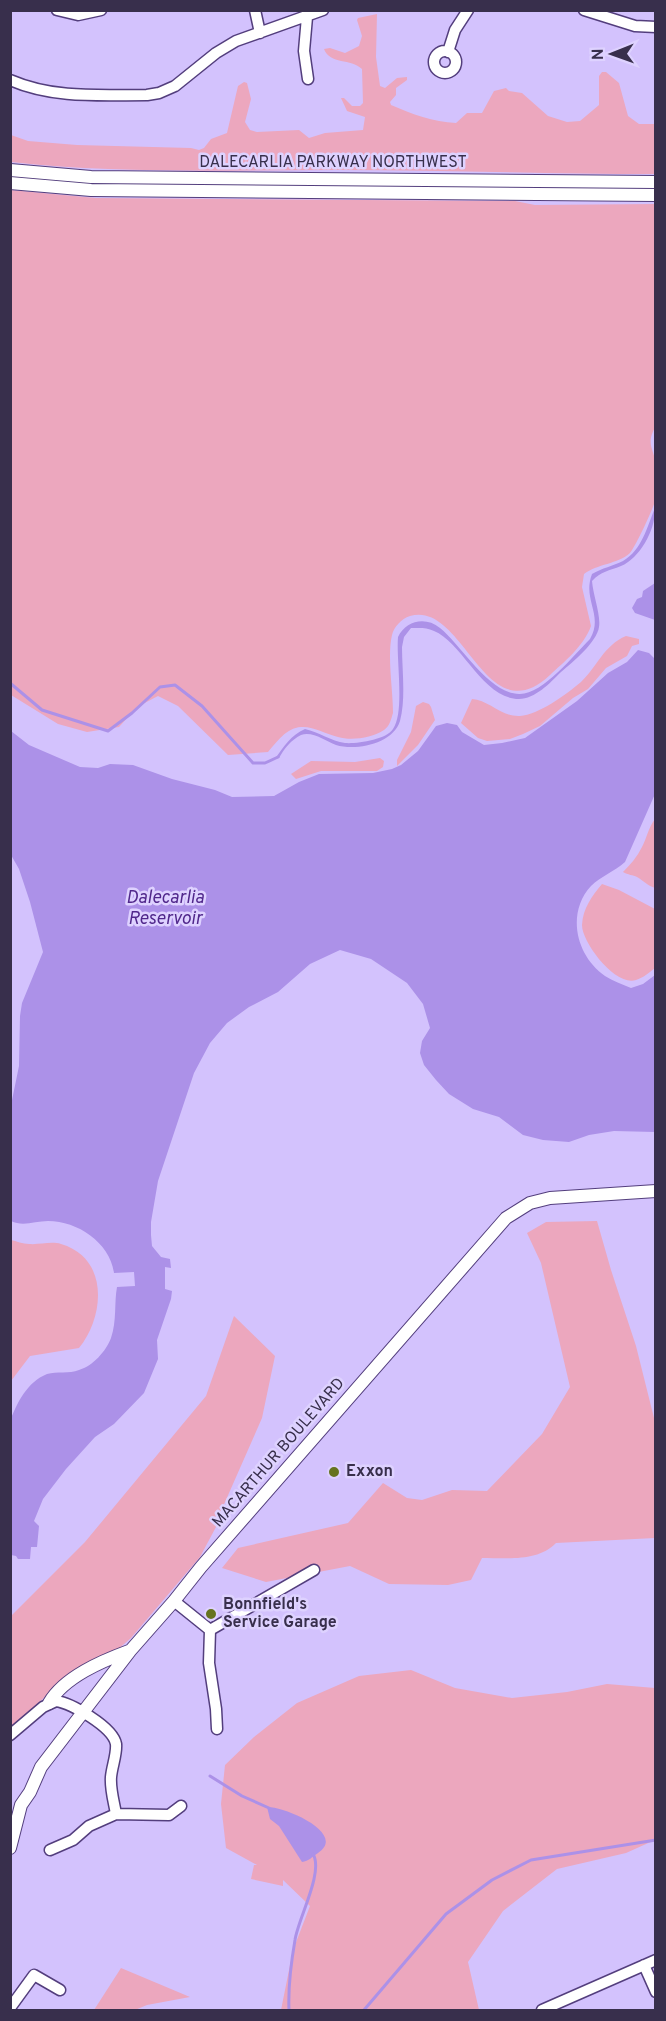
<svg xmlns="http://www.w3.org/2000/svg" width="666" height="2021" font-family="Overpass,sans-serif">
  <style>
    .green { fill: #eca7be }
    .water { fill: #ac91e8 }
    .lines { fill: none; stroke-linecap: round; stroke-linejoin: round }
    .stream { stroke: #ac91e8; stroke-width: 3 }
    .minor-casing { stroke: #533e7d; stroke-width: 13 }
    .major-casing { stroke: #533e7d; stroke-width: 14 }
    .minor { stroke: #fff; stroke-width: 10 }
    .major { stroke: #fff; stroke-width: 12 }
    .poi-dot { fill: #66731e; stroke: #ded2ff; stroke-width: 2 }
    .labels { text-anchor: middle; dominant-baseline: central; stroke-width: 5; stroke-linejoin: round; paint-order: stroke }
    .street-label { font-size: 16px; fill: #382f4c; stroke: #ded2ff }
    .poi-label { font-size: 16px; font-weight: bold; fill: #382f4c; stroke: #ded2ff; text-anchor: start }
    .water-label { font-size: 18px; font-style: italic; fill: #50278b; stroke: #ded2ff }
  </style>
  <rect width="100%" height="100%" fill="#d3c2fd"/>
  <!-- green -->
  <path class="green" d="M 377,14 L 376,57 L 380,86 L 385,88 L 397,78 L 407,77 L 407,80 L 396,88 L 396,95 L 390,102 L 391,105 C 412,114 433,122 456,123 L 467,113 L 482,113 L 494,91 L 506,88 L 509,91 L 522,93 L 548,116 L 567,122 L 580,121 L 599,105 L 599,76 L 602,72 L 606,72 L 619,83 L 628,116 L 639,124 L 655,124 L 655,174 C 549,174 443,170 337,170 C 229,170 119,174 11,162 L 11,135 L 28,141 L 77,145 L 191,148 L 199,150 L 204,148 L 211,139 L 227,133 L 238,86 L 244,82 L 247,83 L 251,99 L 245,122 L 250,130 L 257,132 L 299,130 L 309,138 L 325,133 L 363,130 L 365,117 L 347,111 L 341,98 L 344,98 L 352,106 L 360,106 L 363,103 L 362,69 C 351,58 330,65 324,49 L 330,48 L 345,53 L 359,46 L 362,36 L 357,20 L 358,18 Z
    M 11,190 L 96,198 L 515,201 L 535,205 L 655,204 L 656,426 C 645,444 654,448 656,465 C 656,475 657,489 656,498 C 654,507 636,546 630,553 C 618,564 597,564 584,574 L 582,587 L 591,626 C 584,646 564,662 550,675 C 485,736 464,600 410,616 C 401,619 394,627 392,635 C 387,656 393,690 393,713 C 391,719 390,726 384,730 C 372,738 351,741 338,737 C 326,734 313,726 301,727 C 286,728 277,742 268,752 L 228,755 L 178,706 L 158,696 L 137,707 L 119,727 L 87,732 L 58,724 L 11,695 Z
    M 626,636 L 639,639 L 639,644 L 632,646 L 627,656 L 606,668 L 588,689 L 573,698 L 540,726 L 523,734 L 510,739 L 487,741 L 478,738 L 461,723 L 472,699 C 489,700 501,717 520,716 C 538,715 567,694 581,682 C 597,667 604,645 626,636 Z
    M 423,702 L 429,704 L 431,707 L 435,720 L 418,745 L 397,766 L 397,760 L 411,732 L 416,706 Z
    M 380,758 L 384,761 L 383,767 L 377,771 L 321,771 L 296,779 L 291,774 L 311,761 L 355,762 Z
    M 655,819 L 656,888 L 655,888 C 648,886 644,881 637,877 C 633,875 628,875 623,872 C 630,865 637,857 642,847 C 647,838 648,828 655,819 Z
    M 602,884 L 619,890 L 655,909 L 655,968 C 650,972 643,978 636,980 C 616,987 582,943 582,925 C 583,908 592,896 602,884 Z
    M 597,1221 L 611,1270 L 636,1346 L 655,1422 L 655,1538 L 556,1543 C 538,1562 506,1558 482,1558 L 471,1580 L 448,1585 L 389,1584 L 350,1566 L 266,1582 L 222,1568 L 238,1548 L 348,1523 L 383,1483 L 407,1498 L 422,1500 L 452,1490 L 487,1491 L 542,1434 L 570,1387 L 541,1263 L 527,1233 L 546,1222 Z
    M 11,1240 C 16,1241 23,1244 29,1244 C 39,1245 51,1241 61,1244 C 109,1258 105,1316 79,1348 L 30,1356 L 11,1381 Z
    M 234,1316 L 275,1356 L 262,1418 L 218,1518 L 216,1527 L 200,1557 L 131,1638 L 116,1651 L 51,1691 L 11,1729 L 11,1616 L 85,1542 L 206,1396 Z
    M 411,1670 L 455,1688 L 512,1698 L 567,1692 L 607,1684 L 655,1688 L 655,1840 L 626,1853 L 557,1869 L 503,1911 L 468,1962 L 479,2010 L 281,2010 L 293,1950 L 310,1906 L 283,1880 L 283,1886 L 251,1879 L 254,1865 L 257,1865 L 226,1848 L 221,1804 L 225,1765 L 254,1737 L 297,1703 L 359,1676 Z
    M 121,1968 L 190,1997 L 147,2005 L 135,2010 L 94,2010 Z"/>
  <!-- water -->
  <path class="water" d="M 655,508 C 656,529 640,558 621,566 C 609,571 601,571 592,581 C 593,595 601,615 599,627 C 597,642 572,663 561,672 C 550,683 535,699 519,699 C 483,699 462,642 434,631 C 426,627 419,628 411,628 L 404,637 L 402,647 C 402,670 406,698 400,721 C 393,744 356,751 336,745 C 325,741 313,731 301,735 C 291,740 284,749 279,758 L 275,759 C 284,746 291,735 305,729 C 319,732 331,741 345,743 C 356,744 386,740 393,729 C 405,712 396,660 398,637 C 406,621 425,616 440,628 C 461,645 490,695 520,694 C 543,694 574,655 590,639 C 604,615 582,600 592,574 C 602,568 613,566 623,561 C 642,550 647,527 655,508 Z
    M 655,583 L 655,620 L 635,613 L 632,608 L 637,599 L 642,597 L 643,591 Z
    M 638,650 L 649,653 L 655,659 L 655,794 L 625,862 C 614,872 601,876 591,886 C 566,913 576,956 605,976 C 613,981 622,984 631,988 L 643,984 L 655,975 L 655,1132 L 614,1131 L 589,1135 L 569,1142 L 543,1140 L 523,1135 L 499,1117 L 473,1109 L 449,1094 L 436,1080 L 424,1065 L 420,1053 L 422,1041 L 430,1028 L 423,1004 L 407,983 L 371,959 L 340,950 L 310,964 L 278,992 L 249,1007 L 227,1023 L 210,1043 L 194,1073 L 158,1181 L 151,1222 L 151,1235 L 152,1246 L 161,1257 L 170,1259 L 171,1268 L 165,1267 L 165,1289 L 172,1291 L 171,1299 L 157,1340 L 158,1359 L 144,1393 L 114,1424 L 95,1437 L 66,1469 L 43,1499 L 34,1521 L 39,1526 L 37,1547 L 31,1547 L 30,1559 L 18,1559 L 16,1556 L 11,1555 L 10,1421 C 17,1403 27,1382 47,1374 C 57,1371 69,1374 79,1370 C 93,1366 106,1351 111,1338 C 117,1321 114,1303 117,1287 L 135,1286 L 134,1272 L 114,1273 C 110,1243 78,1221 48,1221 C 35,1221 23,1227 11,1221 L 11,1105 L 19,1066 L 20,1016 L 22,1003 L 43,952 L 30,902 L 19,869 L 11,855 L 11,731 L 29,745 L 80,767 L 98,768 L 110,764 L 133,765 L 172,779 L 215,790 L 232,797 L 274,796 L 299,782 L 319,774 L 373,773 L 392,769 L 401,765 L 418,751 L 436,726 L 447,723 L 457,725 L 462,732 L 484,745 L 502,743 L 525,738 L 577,701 L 608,673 L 627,662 Z
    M 267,1807 C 283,1806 348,1833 318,1853 C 312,1857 309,1861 302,1862 L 279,1826 L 270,1819 Z"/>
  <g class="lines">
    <!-- stream -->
    <path class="stream" d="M 10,683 L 42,710 L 108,731 L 132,713 L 160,687 L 175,685 L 202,706 L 253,763 L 265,763 L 278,757
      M 210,1776 L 242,1796 L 269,1808
      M 289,2010 C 288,1987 291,1963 295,1940 C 298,1919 324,1872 313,1854
      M 364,2010 L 446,1914 L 492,1880 L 531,1860 L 656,1840"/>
    <!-- minor casing -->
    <g class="minor-casing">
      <path id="minor" d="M 57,10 L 78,15 L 101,10
        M 255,10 L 260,33
        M 584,10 L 635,26 L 656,27
        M 307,17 L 304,51 L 308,79
        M434 62a11 11 0 1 1 22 0a11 11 0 1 1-22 0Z
        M 448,52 L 455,30 L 468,10
        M 10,80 C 54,99 100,95 147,95 L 159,93 L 175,86 L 216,53 L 236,41 L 323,10
        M 174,1601 L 210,1630
        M 210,1630 L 314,1570
        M 210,1630 L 209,1663 L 216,1709 L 217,1729
        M 10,1735 L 43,1707 L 56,1701 C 71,1703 113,1727 116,1744 C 117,1754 112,1766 111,1777 C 110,1789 114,1802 116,1814
        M 50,1850 L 73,1840 L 89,1826 L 116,1814 L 169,1815 L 181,1806
        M 644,1965 L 656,1992
        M 10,2008 L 34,1975 L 60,1990
        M 542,2010 L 656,1960"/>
    </g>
    <!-- major casing -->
    <g class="major-casing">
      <path id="major" d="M 10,170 L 91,177 L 656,182
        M 10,183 L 91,190 L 656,195
        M 49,1703 C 64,1677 102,1661 129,1651
        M 10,1848 L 21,1805 L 30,1792 L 41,1767 L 130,1651 L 174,1601 L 201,1567 L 506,1218 L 530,1203 L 550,1198 L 656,1191"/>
    </g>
    <!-- minor -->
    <use href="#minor" class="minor"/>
    <!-- major -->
    <use href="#major" class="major"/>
  </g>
  <!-- markers -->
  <g class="poi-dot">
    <circle cx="334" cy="1472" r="6"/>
    <circle cx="211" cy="1614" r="6"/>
  </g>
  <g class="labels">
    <!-- street labels -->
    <g class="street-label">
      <text x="333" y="163">DALECARLIA PARKWAY NORTHWEST</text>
      <text transform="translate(279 1453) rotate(-49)">MACARTHUR BOULEVARD</text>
    </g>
    <!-- poi labels -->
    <g class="poi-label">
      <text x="346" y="1472">Exxon</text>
      <text x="223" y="1605">Bonnfield's<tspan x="223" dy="18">Service Garage</tspan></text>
    </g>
    <!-- water labels -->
    <g class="water-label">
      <text x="165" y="898">Dalecarlia<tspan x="165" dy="21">Reservoir</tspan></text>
    </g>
  </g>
  <!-- border -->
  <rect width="666" height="2021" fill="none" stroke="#382f4c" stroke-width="24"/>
  <!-- north arrow -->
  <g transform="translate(612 54) rotate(269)" stroke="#ded2ff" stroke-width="4.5" paint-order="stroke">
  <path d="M0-4.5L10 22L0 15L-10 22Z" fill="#382f4c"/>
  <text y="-9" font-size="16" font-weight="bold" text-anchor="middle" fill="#382f4c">N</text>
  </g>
</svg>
